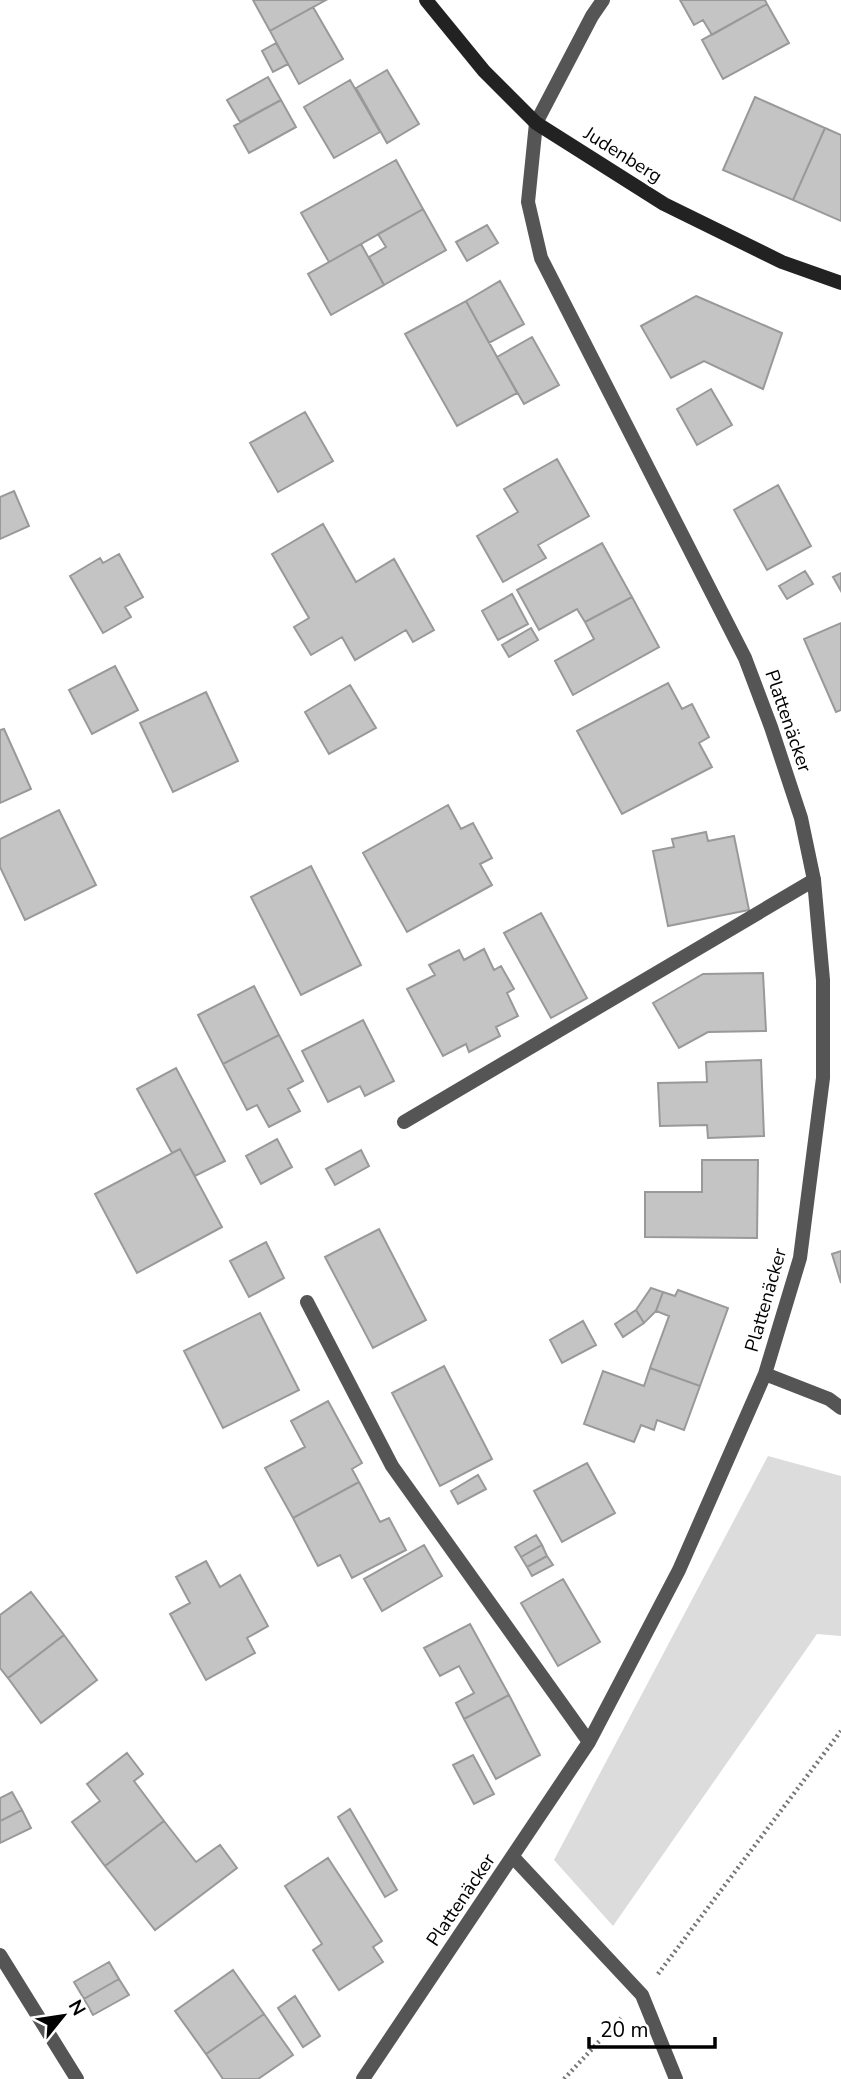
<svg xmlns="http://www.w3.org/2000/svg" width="841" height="2079" font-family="'Nunito Sans',sans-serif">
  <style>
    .green { fill: #dcdcdc }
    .building { fill: #c4c4c4; stroke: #999; stroke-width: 2 }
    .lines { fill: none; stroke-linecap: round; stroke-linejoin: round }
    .path { stroke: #777; stroke-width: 4.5; stroke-dasharray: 2 3.5; stroke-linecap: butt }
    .lane { stroke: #555; stroke-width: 14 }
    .street { stroke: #555; stroke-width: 14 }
    .secondary { stroke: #222; stroke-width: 14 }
    .labels { text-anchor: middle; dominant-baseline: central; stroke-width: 6; stroke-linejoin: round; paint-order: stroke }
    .street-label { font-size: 19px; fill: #000; stroke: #fff }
  </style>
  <rect width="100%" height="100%" fill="#fff"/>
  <!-- green -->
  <path class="green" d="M 768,1456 L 841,1476 L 841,1636 L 817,1634 L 613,1926 L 554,1860 Z"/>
  <!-- building -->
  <path class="building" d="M 253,0 L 326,0 L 270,31 Z
    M 680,0 L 765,0 L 767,4 L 712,35 L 703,20 L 694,25 Z
    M 767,4 L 789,43 L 723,79 L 702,40 Z
    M 313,7 L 343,59 L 299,84 L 270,31 Z
    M 276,43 L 288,64 L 273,72 L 262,51 Z
    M 387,70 L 419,124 L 387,143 L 356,88 Z
    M 268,77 L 281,100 L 240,122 L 227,100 Z
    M 350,80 L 380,132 L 334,158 L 304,107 Z
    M 755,97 L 825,128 L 793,200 L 723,170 Z
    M 281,100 L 296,127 L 249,153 L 234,126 Z
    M 825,128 L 841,135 L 841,221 L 793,200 Z
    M 396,160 L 423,209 L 329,262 L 301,213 Z
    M 423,209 L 446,250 L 384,285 L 369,257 L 386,247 L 378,234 Z
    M 487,225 L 498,243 L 467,261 L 456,242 Z
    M 361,244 L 384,285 L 331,315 L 308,274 Z
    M 500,281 L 524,324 L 489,343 L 466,301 Z
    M 696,296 L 782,333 L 763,389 L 704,361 L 671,378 L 641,326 Z
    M 466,301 L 517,393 L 457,426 L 405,334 Z
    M 532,337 L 559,385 L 524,404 L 497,357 Z
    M 711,389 L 732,425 L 697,445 L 677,409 Z
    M 305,412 L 333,461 L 278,492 L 250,443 Z
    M 557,459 L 589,516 L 538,545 L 546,558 L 503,582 L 477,536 L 518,512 L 504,489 Z
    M 778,485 L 811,546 L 767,570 L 734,510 Z
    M 14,491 L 29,526 L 0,539 L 0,497 Z
    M 323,524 L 356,582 L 394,559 L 434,630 L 413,642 L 406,630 L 355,660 L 342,637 L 311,655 L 294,627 L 309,618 L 272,554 Z
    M 602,543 L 632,597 L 585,622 L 577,609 L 539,630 L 517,590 Z
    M 119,554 L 143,597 L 125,607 L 131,617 L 103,633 L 70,576 L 100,558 L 103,563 Z
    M 805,571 L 813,584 L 787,599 L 779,586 Z
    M 841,573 L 841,591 L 833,577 Z
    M 512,594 L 528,624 L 498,640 L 482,611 Z
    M 632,597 L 659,647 L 573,695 L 555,661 L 594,639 L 585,622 Z
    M 841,623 L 841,710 L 836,712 L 804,639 Z
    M 531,628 L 538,640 L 509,657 L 502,645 Z
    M 115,666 L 138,710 L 92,734 L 69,690 Z
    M 668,683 L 682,709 L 692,704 L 709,737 L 699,743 L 712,767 L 622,814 L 577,731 Z
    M 350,685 L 376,728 L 329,754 L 305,712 Z
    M 206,692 L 238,761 L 173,792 L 140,723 Z
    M 4,729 L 31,789 L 0,803 L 0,730 Z
    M 448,805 L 461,829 L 473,823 L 492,858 L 480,864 L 492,885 L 407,932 L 363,853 Z
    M 59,810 L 96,885 L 25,920 L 0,867 L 0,839 Z
    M 706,832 L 708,841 L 734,836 L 749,910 L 668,926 L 653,851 L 674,847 L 672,839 Z
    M 311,866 L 361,965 L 301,995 L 251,897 Z
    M 541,913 L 587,998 L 551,1018 L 504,933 Z
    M 484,949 L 494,970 L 501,966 L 514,989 L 507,993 L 518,1016 L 496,1027 L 500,1036 L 469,1052 L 466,1044 L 443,1056 L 407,989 L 435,975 L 429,965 L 459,950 L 464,960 Z
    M 763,973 L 766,1031 L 708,1032 L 679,1048 L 653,1003 L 703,974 Z
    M 254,986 L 279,1035 L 223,1064 L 198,1015 Z
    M 363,1020 L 394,1081 L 365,1096 L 360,1086 L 328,1102 L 302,1051 Z
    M 279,1035 L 303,1081 L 288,1089 L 300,1111 L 269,1127 L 257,1105 L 247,1110 L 223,1064 Z
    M 761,1060 L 764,1136 L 708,1138 L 707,1125 L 660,1126 L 658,1083 L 707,1082 L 706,1062 Z
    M 176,1068 L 225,1161 L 195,1176 L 180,1149 L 172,1153 L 137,1089 Z
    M 277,1139 L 292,1167 L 261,1184 L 246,1156 Z
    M 180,1149 L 222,1227 L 137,1273 L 95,1194 Z
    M 361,1150 L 369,1166 L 335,1185 L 326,1169 Z
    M 702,1160 L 758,1160 L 757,1238 L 645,1237 L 645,1192 L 702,1192 Z
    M 379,1229 L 426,1320 L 373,1348 L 325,1257 Z
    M 266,1242 L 284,1278 L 249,1297 L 230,1261 Z
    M 841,1251 L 841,1283 L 832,1254 Z
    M 651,1288 L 663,1292 L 656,1311 L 644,1323 L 636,1310 Z
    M 678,1290 L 728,1308 L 700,1386 L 650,1368 L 669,1316 L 656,1311 L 663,1292 L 675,1296 Z
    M 636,1310 L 644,1323 L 623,1337 L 615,1324 Z
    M 260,1313 L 299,1390 L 223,1428 L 184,1351 Z
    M 583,1321 L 596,1345 L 562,1363 L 550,1340 Z
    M 444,1366 L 492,1459 L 440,1486 L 392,1393 Z
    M 650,1368 L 700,1386 L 684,1430 L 657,1420 L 654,1430 L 641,1425 L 634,1442 L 584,1424 L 603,1371 L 644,1386 Z
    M 328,1401 L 362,1463 L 352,1469 L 359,1482 L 293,1518 L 265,1468 L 305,1447 L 291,1421 Z
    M 587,1463 L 615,1513 L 562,1542 L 534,1491 Z
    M 478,1475 L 486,1489 L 458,1504 L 451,1491 Z
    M 359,1482 L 380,1522 L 389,1518 L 406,1550 L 352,1578 L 340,1555 L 318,1566 L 293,1518 Z
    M 536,1535 L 542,1545 L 521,1557 L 515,1547 Z
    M 424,1545 L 442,1576 L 382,1611 L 364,1579 Z
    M 542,1545 L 547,1556 L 527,1567 L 521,1557 Z
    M 547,1556 L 553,1565 L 532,1576 L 527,1567 Z
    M 206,1561 L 220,1587 L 240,1575 L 268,1626 L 247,1638 L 255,1653 L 206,1680 L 170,1614 L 190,1603 L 176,1577 Z
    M 563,1579 L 600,1642 L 558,1666 L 521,1603 Z
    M 31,1592 L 64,1635 L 8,1678 L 0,1668 L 0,1615 Z
    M 470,1624 L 509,1695 L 464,1719 L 456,1703 L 474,1693 L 459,1666 L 440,1676 L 424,1648 Z
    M 64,1635 L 97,1680 L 41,1723 L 8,1678 Z
    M 509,1695 L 540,1755 L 496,1779 L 464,1719 Z
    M 127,1753 L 143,1774 L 134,1781 L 164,1821 L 105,1866 L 72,1822 L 100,1801 L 87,1784 Z
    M 473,1755 L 494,1794 L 474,1804 L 453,1765 Z
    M 12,1792 L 22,1810 L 0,1821 L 0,1798 Z
    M 350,1809 L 397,1890 L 385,1897 L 338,1817 Z
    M 22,1810 L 31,1828 L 0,1843 L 0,1821 Z
    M 164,1821 L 196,1862 L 220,1845 L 237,1868 L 155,1930 L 105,1866 Z
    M 328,1858 L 382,1941 L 373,1947 L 383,1962 L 339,1990 L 313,1950 L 322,1944 L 285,1886 Z
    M 109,1962 L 119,1979 L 84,1999 L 74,1982 Z
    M 233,1970 L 264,2014 L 206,2054 L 175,2011 Z
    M 119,1979 L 129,1995 L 93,2015 L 84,1999 Z
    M 295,1996 L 320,2036 L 303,2047 L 278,2008 Z
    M 264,2014 L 293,2055 L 258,2079 L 223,2079 L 206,2054 Z"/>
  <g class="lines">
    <!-- path -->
    <path class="path" d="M 658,1974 L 841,1731
      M 564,2079 L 621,2018"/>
    <!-- lane -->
    <path class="lane" d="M 404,1122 L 814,880
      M 513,1857 L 642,1995 L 676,2079"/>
    <!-- street -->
    <path class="street" d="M 307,1302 L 392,1466 L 589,1742
      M 765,1374 L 829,1399 L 841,1408
      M 0,1955 L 77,2079
      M 363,2079 L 589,1742 L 679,1570 L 765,1374 L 800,1258 L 823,1078 L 823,980 L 814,880 L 801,818 L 771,727 L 745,658 L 541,258 L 528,202 L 536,123 L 592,16 L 603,0"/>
    <!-- secondary -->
    <path class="secondary" d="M 426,0 L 484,71 L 536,123 L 664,204 L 782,262 L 841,283"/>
  </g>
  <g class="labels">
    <!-- street labels -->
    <g class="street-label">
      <text transform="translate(623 155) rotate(32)">Judenberg</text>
      <text transform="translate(788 721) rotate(71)">Plattenäcker</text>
      <text transform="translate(766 1300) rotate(-74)">Plattenäcker</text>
      <text transform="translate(461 1900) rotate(-56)">Plattenäcker</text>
    </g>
  </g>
  <!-- north arrow -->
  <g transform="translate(63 2016) rotate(60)" stroke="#ffffff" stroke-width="5" paint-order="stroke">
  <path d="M0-5L12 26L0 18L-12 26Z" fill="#000000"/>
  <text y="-10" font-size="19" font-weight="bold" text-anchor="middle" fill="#000000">N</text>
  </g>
  <!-- scale -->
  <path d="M589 2037v10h126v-10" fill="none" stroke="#000000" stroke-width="3.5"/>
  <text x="600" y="2037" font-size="21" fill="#000000" stroke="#ffffff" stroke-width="5" paint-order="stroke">20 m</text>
</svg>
